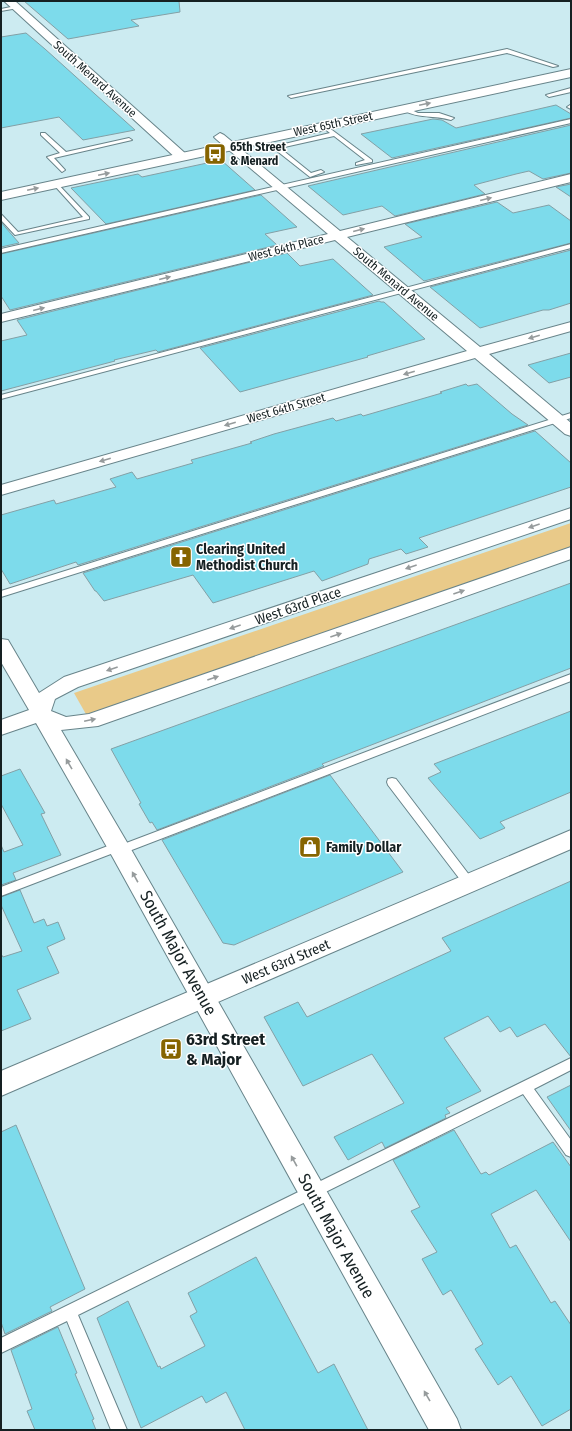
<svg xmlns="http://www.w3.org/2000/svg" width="572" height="1431" font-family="'Fira Sans Condensed',sans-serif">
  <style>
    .green { fill: #e9ca89 }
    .building { fill: #7ddbeb; stroke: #83a0a6 }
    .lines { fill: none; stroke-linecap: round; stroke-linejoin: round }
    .lane-casing { stroke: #68848a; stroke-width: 2 }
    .street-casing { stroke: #68848a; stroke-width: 2 }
    .secondary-casing { stroke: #68848a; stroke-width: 2 }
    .lane { fill: #fff; fill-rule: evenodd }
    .street { fill: #fff; fill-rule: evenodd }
    .secondary { fill: #fff; fill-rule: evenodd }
    .oneway { fill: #969b9c }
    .labels { text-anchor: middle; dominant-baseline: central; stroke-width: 3; stroke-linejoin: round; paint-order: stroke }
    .far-street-label { font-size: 12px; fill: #152022; stroke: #fff }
    .far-poi-label { font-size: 12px; font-weight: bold; fill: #152022; stroke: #fff; text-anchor: start }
    .poi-label { font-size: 14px; font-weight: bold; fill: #152022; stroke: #fff; text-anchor: start }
    .street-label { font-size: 14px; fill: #152022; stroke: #fff }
    .near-street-label { font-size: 17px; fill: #152022; stroke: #fff }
    .near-poi-label { font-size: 17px; font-weight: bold; fill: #152022; stroke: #fff; text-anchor: start }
  </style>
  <rect width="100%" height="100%" fill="#ccebf1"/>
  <!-- green -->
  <path class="green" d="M 571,523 L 571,547 L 87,716 L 74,693 Z"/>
  <!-- building -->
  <path class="building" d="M 24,1 L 179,1 L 180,12 L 131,20 L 139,26 L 68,39 Z
    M 26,33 L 45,49 L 135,130 L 83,140 L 59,117 L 1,128 L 1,37 Z
    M 556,105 L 571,114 L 571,118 L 392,158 L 361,134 L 433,119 L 442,120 L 456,128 Z
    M 571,125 L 571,173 L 543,179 L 529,171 L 516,174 L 474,185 L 485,194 L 395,216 L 382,206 L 343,215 L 308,186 Z
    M 221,160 L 255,190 L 106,224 L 71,188 L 138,174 L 142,177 Z
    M 571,184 L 571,197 L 556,187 Z
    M 261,195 L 297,227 L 265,234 L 277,245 L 10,310 L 1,296 L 1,254 Z
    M 497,202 L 513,213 L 549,205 L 571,221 L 571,243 L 424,281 L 384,247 L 422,237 L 405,224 Z
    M 1,222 L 6,228 L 19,243 L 1,247 Z
    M 571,250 L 571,303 L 549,310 L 543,310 L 480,328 L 430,287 Z
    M 287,253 L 300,266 L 333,259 L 373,295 L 158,352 L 156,350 L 114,360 L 115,361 L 1,391 L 1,341 L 27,335 L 17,320 Z
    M 379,301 L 381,302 L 384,302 L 425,339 L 367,356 L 368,357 L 240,392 L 200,348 Z
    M 571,353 L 571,377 L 549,383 L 528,365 Z
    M 466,384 L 468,386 L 477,384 L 512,414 L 528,425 L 78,565 L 76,562 L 10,584 L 1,569 L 1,515 L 54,500 L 56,504 L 116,487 L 110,479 L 132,472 L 137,479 L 193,463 L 191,460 L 252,443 L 250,442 L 274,434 L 333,418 L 336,421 L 361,414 L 363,416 L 442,393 L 440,392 Z
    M 535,431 L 571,463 L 571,487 L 419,538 L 428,547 L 406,554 L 401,549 L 369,559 L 368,564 L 322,581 L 314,571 L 213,603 L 193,575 L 104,601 L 96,591 L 95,591 L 83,573 Z
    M 571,583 L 571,668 L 322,764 L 324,766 L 157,830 L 152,822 L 150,823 L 139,804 L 141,803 L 111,749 Z
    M 571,711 L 571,792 L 500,822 L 505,828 L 480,839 L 428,778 L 441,772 L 434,764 Z
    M 20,769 L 45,813 L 41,814 L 61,855 L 13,873 L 16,880 L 1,885 L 1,845 L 4,852 L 23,845 L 1,804 L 1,776 Z
    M 330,775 L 403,872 L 234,945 L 223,943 L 162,840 Z
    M 571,881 L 571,1057 L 545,1024 L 517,1037 L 510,1027 L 500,1032 L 488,1016 L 444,1038 L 481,1091 L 446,1108 L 450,1113 L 445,1115 L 446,1118 L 385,1148 L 382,1142 L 348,1160 L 334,1137 L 404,1103 L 372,1054 L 303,1086 L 264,1017 L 298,1002 L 307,1017 L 451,951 L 442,938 Z
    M 20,890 L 34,923 L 44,919 L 47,926 L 58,922 L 65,939 L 47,947 L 59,973 L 17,990 L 31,1019 L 1,1031 L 1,954 L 3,957 L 22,951 L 1,905 L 1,897 Z
    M 571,1085 L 571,1131 L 547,1097 Z
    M 16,1125 L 85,1289 L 50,1307 L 52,1311 L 5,1334 L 1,1322 L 1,1132 Z
    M 454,1130 L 481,1174 L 486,1172 L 489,1175 L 553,1142 L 571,1167 L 571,1242 L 536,1190 L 491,1214 L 510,1248 L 516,1245 L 551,1303 L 555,1301 L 571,1325 L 571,1409 L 542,1426 L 511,1376 L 498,1385 L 475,1349 L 483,1344 L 451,1290 L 443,1295 L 422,1259 L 437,1252 L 411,1211 L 420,1207 L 393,1160 Z
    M 256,1257 L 318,1373 L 334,1364 L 368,1430 L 245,1430 L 226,1392 L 206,1403 L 202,1396 L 141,1428 L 97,1318 L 128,1301 L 158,1367 L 160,1366 L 161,1369 L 205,1346 L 190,1316 L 197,1312 L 188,1293 Z
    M 58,1327 L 77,1373 L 75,1374 L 94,1419 L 92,1420 L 96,1430 L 35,1430 L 27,1411 L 32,1409 L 11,1350 Z"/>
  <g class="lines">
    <!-- lane casing -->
    <g class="lane-casing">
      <path id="lane" d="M 16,6 L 18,8 L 1,11 L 1,9 Z
        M 507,49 L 558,66 L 553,67 L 507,53 L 291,98 L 288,96 Z
        M 571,88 L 571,92 L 549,97 L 546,95 Z
        M 570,105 L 571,105 L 571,109 L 567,107 Z
        M 405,107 L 418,113 L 439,113 L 454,118 L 451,120 C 435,115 418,119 403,110 L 403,108 Z
        M 571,119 L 571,123 L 1,253 L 1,249 Z
        M 324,124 L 372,160 L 372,162 L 356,165 L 356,163 L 365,160 L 334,136 L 280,148 L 311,173 L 321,170 L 324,172 L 310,177 L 272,147 L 330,133 L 321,126 Z
        M 41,133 L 45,133 L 66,152 L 129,138 L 132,140 L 54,158 L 65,170 L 62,172 L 47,157 L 60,153 L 41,135 Z
        M 56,182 L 89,217 L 89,219 L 15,235 L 1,220 L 1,214 L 18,232 L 83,217 L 54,185 L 53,184 Z
        M 571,244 L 571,248 L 1,399 L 1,395 Z
        M 571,413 L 571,418 L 1,597 L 1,591 Z
        M 571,674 L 571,681 L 124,853 L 120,854 L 116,852 L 1,896 L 1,887 L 113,844 L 117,843 L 121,845 Z
        M 392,778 L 396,779 L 473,880 L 475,883 L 473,886 L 469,887 L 465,886 L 388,785 L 387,782 L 388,779 Z
        M 571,1058 L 571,1070 L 534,1089 L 571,1140 L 571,1157 L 566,1155 L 523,1094 L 78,1315 L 127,1430 L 111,1430 L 67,1321 L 1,1353 L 1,1338 Z"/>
    </g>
    <!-- street casing -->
    <g class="street-casing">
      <path id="street" d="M 4,1 L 15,1 L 186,154 L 188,157 L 186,160 L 178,160 Z
        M 220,133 L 224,135 L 340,231 L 571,174 L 571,182 L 347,237 L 480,347 L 571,322 L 571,331 L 489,354 L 571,423 L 571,436 L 565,434 L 475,358 L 1,495 L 1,485 L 467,351 L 335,240 L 1,322 L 1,314 L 328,234 L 216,139 L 214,137 Z
        M 571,508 L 571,519 L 78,687 L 55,699 L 51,711 L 66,717 L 89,714 L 571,547 L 571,559 L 98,726 L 61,730 L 128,844 L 457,1419 L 461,1430 L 429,1430 L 112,856 L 36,723 L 1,735 L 1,720 L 29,710 L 1,662 L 1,639 L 8,640 L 39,693 L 64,677 Z"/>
    </g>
    <!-- secondary casing -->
    <g class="secondary-casing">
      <path id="secondary" d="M 571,69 L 571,77 L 1,200 L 1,192 Z
        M 571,830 L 571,849 L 1,1096 L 1,1071 Z"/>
    </g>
    <!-- lane -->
    <use href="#lane" class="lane"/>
    <!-- street -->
    <use href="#street" class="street"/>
    <!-- secondary -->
    <use href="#secondary" class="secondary"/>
  </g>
  <!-- one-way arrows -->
  <defs><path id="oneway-solid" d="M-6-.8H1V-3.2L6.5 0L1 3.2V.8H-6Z"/></defs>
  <g class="oneway">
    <use href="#oneway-solid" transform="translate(425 104) rotate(-12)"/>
    <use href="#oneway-solid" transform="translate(104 174) rotate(-12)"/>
    <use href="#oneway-solid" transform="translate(33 189) rotate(-12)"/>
    <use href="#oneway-solid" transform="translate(486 199) rotate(-14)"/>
    <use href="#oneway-solid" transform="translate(359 230) rotate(-14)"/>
    <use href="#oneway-solid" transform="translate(165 278) rotate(-14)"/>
    <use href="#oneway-solid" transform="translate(39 309) rotate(-14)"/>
    <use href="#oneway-solid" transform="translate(534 337) rotate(164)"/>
    <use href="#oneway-solid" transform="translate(409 373) rotate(164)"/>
    <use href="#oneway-solid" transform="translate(230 424) rotate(164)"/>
    <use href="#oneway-solid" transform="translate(105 460) rotate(164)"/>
    <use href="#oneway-solid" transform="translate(534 526) rotate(161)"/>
    <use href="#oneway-solid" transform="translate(411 567) rotate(161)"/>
    <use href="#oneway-solid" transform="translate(459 592) rotate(-19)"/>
    <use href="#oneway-solid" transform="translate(235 627) rotate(161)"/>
    <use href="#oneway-solid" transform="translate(336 635) rotate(-19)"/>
    <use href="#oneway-solid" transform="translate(112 669) rotate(161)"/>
    <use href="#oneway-solid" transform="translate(213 678) rotate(-19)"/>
    <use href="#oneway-solid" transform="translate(90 720) rotate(-12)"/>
    <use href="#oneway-solid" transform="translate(69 764) rotate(-120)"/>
    <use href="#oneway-solid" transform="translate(135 877) rotate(-119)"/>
    <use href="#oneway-solid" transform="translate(294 1161) rotate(-119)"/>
    <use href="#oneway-solid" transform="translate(427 1396) rotate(-120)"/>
  </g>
  <!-- icons -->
  <defs>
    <g id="bus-square" transform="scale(1.15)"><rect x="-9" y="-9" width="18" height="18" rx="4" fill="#866400" stroke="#fff"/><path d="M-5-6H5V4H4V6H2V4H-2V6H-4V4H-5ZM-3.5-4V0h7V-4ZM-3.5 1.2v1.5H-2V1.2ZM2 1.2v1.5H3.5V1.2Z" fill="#fff"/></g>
    <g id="church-square" transform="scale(1.15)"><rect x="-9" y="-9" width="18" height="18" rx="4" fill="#866400" stroke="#fff"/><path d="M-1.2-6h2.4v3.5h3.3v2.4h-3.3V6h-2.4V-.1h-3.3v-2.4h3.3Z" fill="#fff"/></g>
    <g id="shop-square" transform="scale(1.15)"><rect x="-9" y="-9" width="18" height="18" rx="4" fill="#866400" stroke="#fff"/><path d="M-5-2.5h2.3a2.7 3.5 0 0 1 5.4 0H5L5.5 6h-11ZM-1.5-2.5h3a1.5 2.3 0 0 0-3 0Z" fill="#fff"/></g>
  </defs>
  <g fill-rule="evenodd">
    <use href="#bus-square" x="215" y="154"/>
    <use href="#church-square" x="181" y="557"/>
    <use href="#shop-square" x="310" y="847"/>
    <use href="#bus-square" x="171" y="1049"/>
  </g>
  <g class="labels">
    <!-- far-street labels -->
    <g class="far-street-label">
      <text transform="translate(95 79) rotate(42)">South Menard Avenue</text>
      <text transform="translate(333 124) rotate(-12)">West 65th Street</text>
      <text transform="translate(286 248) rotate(-14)">West 64th Place</text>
      <text transform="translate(396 284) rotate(40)">South Menard Avenue</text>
      <text transform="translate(286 408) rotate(-16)">West 64th Street</text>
    </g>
    <!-- far-poi labels -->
    <g class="far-poi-label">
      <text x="230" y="147">65th Street<tspan x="230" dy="14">&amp; Menard</tspan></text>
    </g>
    <!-- poi labels -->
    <g class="poi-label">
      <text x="196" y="549">Clearing United<tspan x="196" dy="16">Methodist Church</tspan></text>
      <text x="326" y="847">Family Dollar</text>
    </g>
    <!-- street labels -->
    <g class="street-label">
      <text transform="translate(298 606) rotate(-19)">West 63rd Place</text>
      <text transform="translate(286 962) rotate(-23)">West 63rd Street</text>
    </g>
    <!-- near-street labels -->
    <g class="near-street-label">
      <text transform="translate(178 953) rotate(61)">South Major Avenue</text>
      <text transform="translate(336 1236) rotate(61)">South Major Avenue</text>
    </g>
    <!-- near-poi labels -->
    <g class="near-poi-label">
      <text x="186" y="1039">63rd Street<tspan x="186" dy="20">&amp; Major</tspan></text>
    </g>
  </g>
  <!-- border -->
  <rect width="572" height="1431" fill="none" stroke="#152022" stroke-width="4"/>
</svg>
